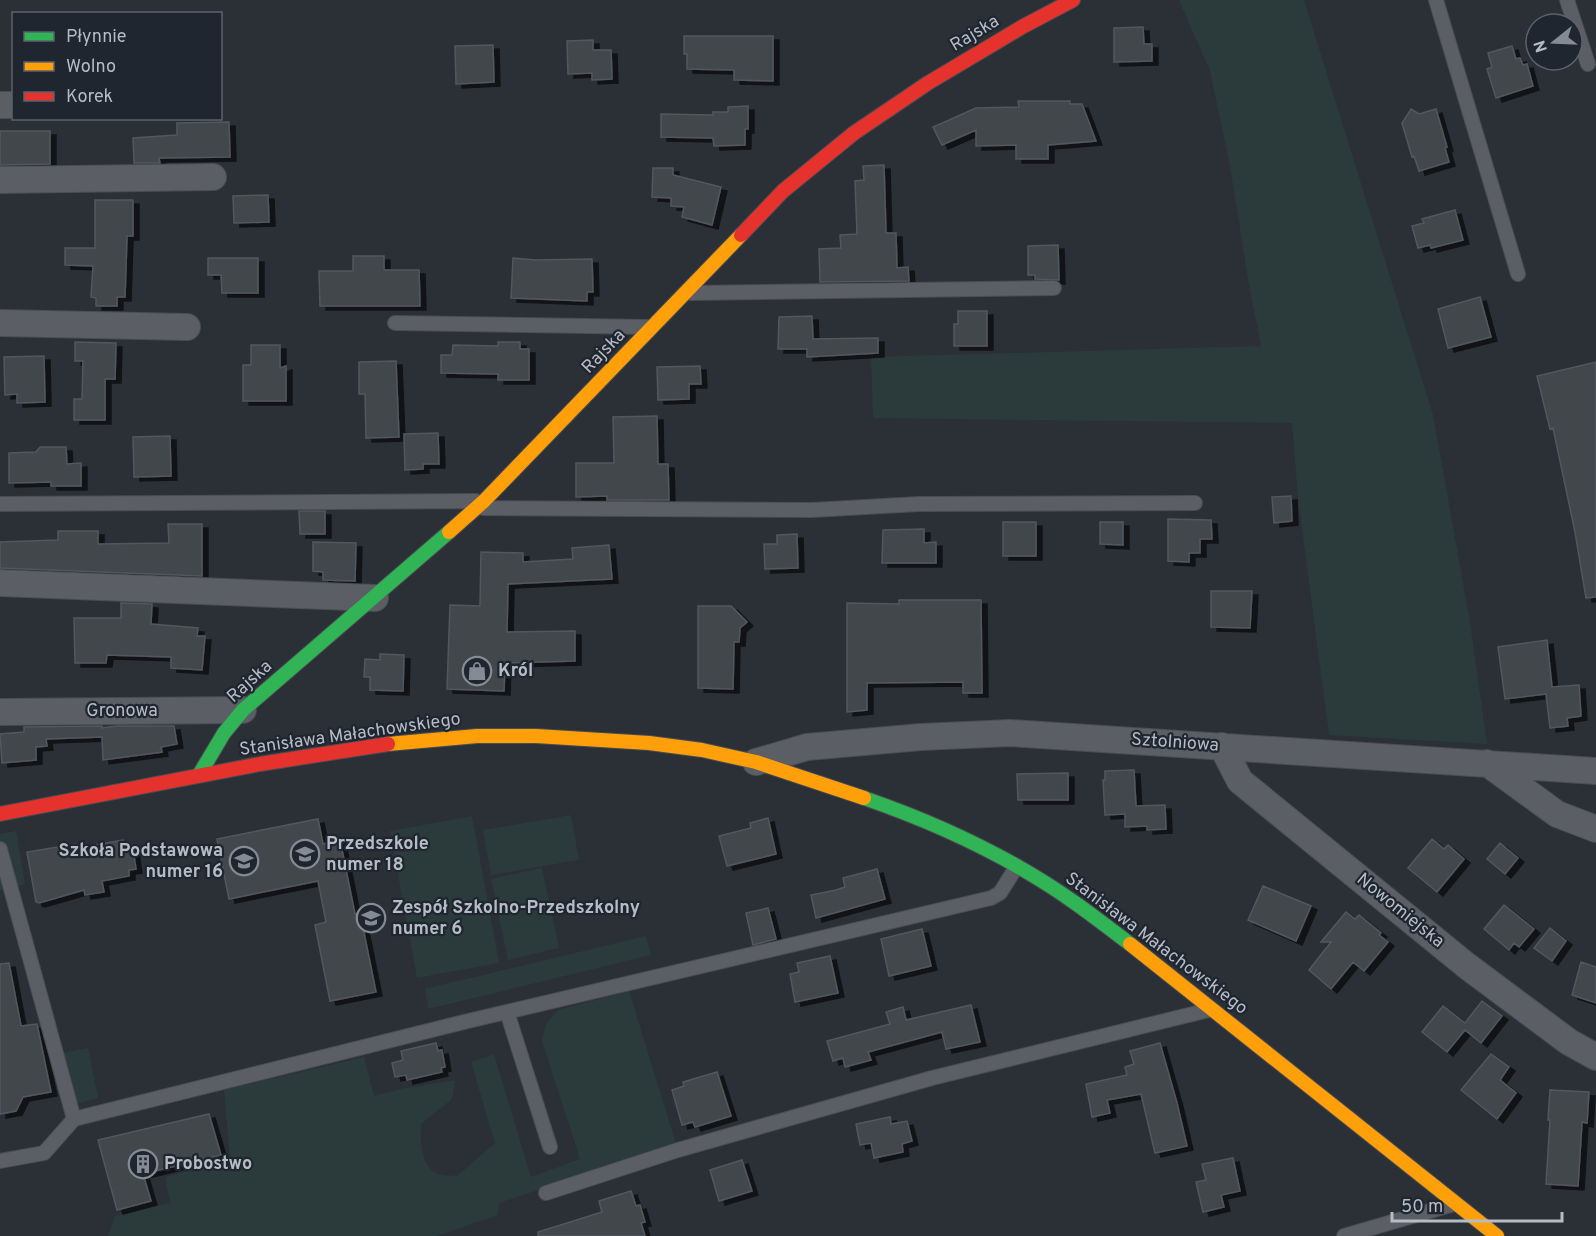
<svg xmlns="http://www.w3.org/2000/svg" width="1596" height="1236" font-family="Overpass,sans-serif">
  <style>
    .green { fill: #2b3b3c }
    .building { fill: #42474c; stroke: #52575d; stroke-width: 1.5; filter: url(#shadow) }
    .lines { fill: none; stroke-linecap: round; stroke-linejoin: round }
    .lane-casing { stroke: #494c51; stroke-width: 16 }
    .street-casing { stroke: #494c51; stroke-width: 28 }
    .fast-casing { stroke: #494c51; stroke-width: 16 }
    .slow-casing { stroke: #494c51; stroke-width: 16 }
    .jam-casing { stroke: #494c51; stroke-width: 16 }
    .lane { stroke: #5b5e64; stroke-width: 14 }
    .street { stroke: #5b5e64; stroke-width: 26 }
    .fast { stroke: #30b455; stroke-width: 14 }
    .slow { stroke: #ff9f0a; stroke-width: 14 }
    .jam { stroke: #e5322d; stroke-width: 14 }
    .labels { text-anchor: middle; dominant-baseline: central; stroke-width: 4.5; stroke-linejoin: round; paint-order: stroke }
    .street-label { font-size: 18px; fill: #b5bcc6; stroke: #1f2630 }
    .poi-label { font-size: 18px; font-weight: bold; fill: #b5bcc6; stroke: #1f2630; text-anchor: start }
  </style>
  <defs>
    <filter id="shadow"><feDropShadow dx="6" dy="4" stdDeviation="0" flood-color="#0009"/></filter>
  </defs>
  <rect width="100%" height="100%" fill="#2a3036"/>
  <!-- green -->
  <path class="green" d="M 1179,0 L 1304,0 L 1433,415 L 1469,616 L 1487,744 L 1329,735 L 1298,498 L 1292,423 L 873,418 L 871,357 L 1261,346 L 1249,286 L 1230,166 L 1210,71 Z
    M 571,815 L 579,860 L 491,875 L 483,830 Z
    M 472,816 L 499,963 L 417,978 L 390,831 Z
    M 16,831 L 25,884 L 0,890 L 0,834 Z
    M 542,868 L 559,948 L 508,960 L 491,879 Z
    M 646,936 L 651,955 L 428,1009 L 425,989 Z
    M 629,991 L 676,1144 L 499,1203 L 498,1215 L 437,1236 L 108,1236 L 115,1216 L 170,1203 L 165,1177 L 230,1160 L 224,1090 L 364,1057 L 374,1096 L 406,1088 L 455,1080 L 452,1099 L 421,1124 C 420,1141 421,1171 442,1175 C 447,1176 452,1175 457,1176 L 495,1143 L 471,1062 L 494,1054 L 531,1177 L 580,1159 L 542,1041 L 546,1024 L 558,1010 Z
    M 88,1048 L 98,1098 L 74,1104 L 63,1053 Z"/>
  <!-- building -->
  <path class="building" d="M 1143,27 L 1144,44 L 1152,44 L 1152,61 L 1114,62 L 1114,28 Z
    M 684,36 L 773,36 L 773,81 L 734,80 L 734,70 L 687,69 L 687,54 L 684,54 Z
    M 593,40 L 593,50 L 611,50 L 612,79 L 592,80 L 592,73 L 568,74 L 567,41 Z
    M 493,45 L 494,82 L 456,84 L 455,46 Z
    M 1512,46 L 1516,59 L 1520,58 L 1523,65 L 1527,64 L 1533,86 L 1496,98 L 1487,69 L 1492,67 L 1488,53 Z
    M 1018,101 L 1070,101 L 1070,104 L 1082,104 L 1096,141 L 1048,145 L 1048,159 L 1016,159 L 1016,145 L 976,146 L 976,130 L 942,145 L 933,127 L 976,108 L 1019,107 Z
    M 748,106 L 748,129 L 745,129 L 745,145 L 714,146 L 713,138 L 661,137 L 661,114 L 713,115 L 713,112 L 728,112 L 728,107 Z
    M 1411,109 L 1419,114 L 1436,109 L 1447,147 L 1445,148 L 1449,162 L 1419,171 L 1414,156 L 1412,157 L 1402,123 Z
    M 229,122 L 230,157 L 159,158 L 160,163 L 134,163 L 133,138 L 177,135 L 177,123 Z
    M 0,131 L 50,131 L 50,164 L 0,165 Z
    M 884,165 L 886,233 L 896,233 L 897,268 L 908,267 L 909,281 L 820,282 L 819,249 L 841,248 L 840,235 L 857,234 L 855,181 L 864,180 L 863,166 Z
    M 653,168 L 673,168 L 673,175 L 721,187 L 712,225 L 682,217 L 684,207 L 671,206 L 671,198 L 652,197 Z
    M 268,195 L 269,222 L 234,223 L 233,196 Z
    M 95,200 L 133,200 L 133,236 L 127,236 L 125,297 L 117,297 L 117,306 L 96,306 L 96,298 L 91,297 L 93,266 L 65,265 L 65,248 L 95,248 Z
    M 1455,210 L 1463,240 L 1431,248 L 1430,245 L 1418,248 L 1412,226 L 1424,223 L 1422,219 Z
    M 1058,245 L 1059,280 L 1035,279 L 1035,275 L 1028,275 L 1028,246 Z
    M 353,256 L 384,256 L 384,270 L 419,270 L 420,306 L 320,306 L 319,271 L 353,271 Z
    M 208,258 L 258,258 L 258,293 L 222,293 L 221,275 L 208,275 Z
    M 513,258 L 535,260 L 592,259 L 593,292 L 587,292 L 587,301 L 511,298 Z
    M 1480,297 L 1491,337 L 1448,348 L 1438,309 Z
    M 958,311 L 987,311 L 987,346 L 954,346 L 954,324 L 958,324 Z
    M 812,316 L 813,339 L 878,338 L 878,353 L 807,357 L 807,349 L 778,349 L 779,317 Z
    M 75,342 L 116,343 L 115,379 L 105,379 L 105,420 L 74,420 L 74,399 L 82,399 L 83,361 L 75,361 Z
    M 498,342 L 520,342 L 520,349 L 529,349 L 529,380 L 498,380 L 498,374 L 441,373 L 441,355 L 452,355 L 453,345 L 498,346 Z
    M 251,345 L 280,345 L 280,368 L 286,366 L 286,401 L 243,401 L 243,365 L 251,365 Z
    M 44,356 L 45,402 L 17,403 L 17,394 L 5,395 L 4,357 Z
    M 396,361 L 399,437 L 366,438 L 365,394 L 359,394 L 359,362 Z
    M 1596,362 L 1596,597 L 1586,598 L 1575,532 L 1553,428 L 1550,429 L 1537,376 Z
    M 700,366 L 701,384 L 689,384 L 689,399 L 658,400 L 657,367 Z
    M 657,416 L 658,464 L 668,464 L 669,500 L 607,500 L 607,496 L 576,497 L 576,463 L 614,463 L 613,417 Z
    M 438,433 L 439,464 L 423,464 L 423,469 L 405,470 L 404,434 Z
    M 170,436 L 171,476 L 134,477 L 133,437 Z
    M 40,447 L 66,447 L 67,464 L 81,463 L 81,486 L 51,486 L 51,482 L 9,483 L 9,453 L 36,452 Z
    M 1291,496 L 1292,521 L 1274,523 L 1272,497 Z
    M 299,511 L 325,511 L 325,534 L 300,534 Z
    M 1168,519 L 1211,520 L 1212,539 L 1200,539 L 1200,553 L 1189,553 L 1189,562 L 1168,561 Z
    M 1003,522 L 1036,522 L 1036,556 L 1003,556 Z
    M 1100,522 L 1123,522 L 1123,545 L 1100,544 Z
    M 168,524 L 202,524 L 202,576 L 0,568 L 0,542 L 58,540 L 58,531 L 98,531 L 98,544 L 169,543 Z
    M 924,529 L 924,543 L 936,542 L 936,563 L 882,563 L 883,530 Z
    M 797,534 L 798,568 L 765,569 L 764,544 L 777,544 L 777,535 Z
    M 313,542 L 356,543 L 355,581 L 323,580 L 323,572 L 313,571 Z
    M 609,545 L 612,579 L 508,584 L 507,632 L 575,631 L 575,661 L 505,663 L 504,691 L 447,689 L 450,605 L 480,606 L 481,552 L 523,553 L 523,562 L 573,559 L 572,548 Z
    M 1211,591 L 1252,591 L 1250,628 L 1211,627 Z
    M 899,600 L 981,600 L 982,693 L 963,693 L 963,682 L 867,683 L 867,710 L 847,712 L 847,603 L 899,604 Z
    M 121,603 L 152,604 L 151,624 L 198,628 L 197,636 L 205,636 L 202,670 L 171,668 L 171,657 L 107,655 L 106,663 L 75,663 L 74,618 L 121,618 Z
    M 698,606 L 731,606 L 747,622 L 740,628 L 739,642 L 734,642 L 733,689 L 698,688 Z
    M 1547,640 L 1552,687 L 1579,685 L 1581,716 L 1567,718 L 1568,726 L 1550,728 L 1546,694 L 1505,699 L 1498,647 Z
    M 380,654 L 404,655 L 403,691 L 370,690 L 370,677 L 364,677 L 365,659 L 380,660 Z
    M 102,726 L 102,728 L 117,726 L 174,726 L 177,744 L 161,747 L 162,752 L 103,760 L 102,737 L 46,739 L 47,746 L 36,747 L 36,760 L 2,763 L 0,734 L 24,732 L 24,727 Z
    M 1134,770 L 1136,806 L 1165,805 L 1166,829 L 1147,830 L 1147,826 L 1125,827 L 1125,814 L 1105,815 L 1103,780 L 1105,780 L 1105,771 Z
    M 1068,773 L 1068,800 L 1018,800 L 1017,774 Z
    M 768,818 L 776,854 L 727,866 L 719,836 L 751,828 L 750,823 Z
    M 318,819 L 323,844 L 340,840 L 355,914 L 360,913 L 376,992 L 330,1001 L 315,925 L 326,922 L 318,881 L 229,899 L 217,839 Z
    M 1432,839 L 1444,849 L 1448,845 L 1464,859 L 1437,892 L 1408,868 Z
    M 123,840 L 125,850 L 133,849 L 136,869 L 129,870 L 129,876 L 102,881 L 104,892 L 85,895 L 84,890 L 39,903 L 36,902 L 27,852 L 76,844 L 77,848 Z
    M 1500,843 L 1518,858 L 1505,874 L 1487,859 Z
    M 877,869 L 885,899 L 816,918 L 811,895 L 836,890 L 845,887 L 843,878 Z
    M 1263,886 L 1311,906 L 1296,941 L 1248,920 Z
    M 1504,905 L 1534,929 L 1519,947 L 1514,943 L 1509,950 L 1484,929 Z
    M 768,908 L 776,939 L 753,945 L 746,913 Z
    M 1346,912 L 1355,919 L 1359,915 L 1381,933 L 1379,935 L 1388,942 L 1364,971 L 1353,962 L 1331,989 L 1309,970 L 1331,942 L 1321,942 Z
    M 1550,928 L 1566,941 L 1552,961 L 1534,948 Z
    M 922,929 L 931,966 L 889,976 L 881,939 Z
    M 830,956 L 838,993 L 795,1002 L 790,974 L 799,972 L 797,963 Z
    M 1581,962 L 1596,967 L 1596,1003 L 1572,995 Z
    M 9,963 L 21,1026 L 37,1024 L 51,1092 L 23,1097 L 16,1111 L 0,1114 L 0,964 Z
    M 1482,1001 L 1502,1016 L 1481,1043 L 1465,1030 L 1447,1052 L 1422,1032 L 1443,1006 L 1465,1023 Z
    M 971,1005 L 980,1042 L 946,1049 L 942,1032 L 868,1052 L 871,1060 L 845,1067 L 843,1058 L 833,1061 L 827,1041 L 890,1024 L 886,1012 L 903,1007 L 906,1020 Z
    M 436,1043 L 438,1051 L 442,1050 L 445,1067 L 441,1068 L 442,1072 L 407,1080 L 406,1075 L 395,1077 L 392,1063 L 403,1060 L 401,1051 Z
    M 1160,1043 L 1177,1103 L 1187,1146 L 1155,1153 L 1141,1094 L 1107,1100 L 1110,1113 L 1092,1117 L 1086,1084 L 1127,1075 L 1125,1067 L 1134,1064 L 1130,1051 Z
    M 1491,1054 L 1509,1067 L 1500,1080 L 1516,1093 L 1497,1119 L 1461,1090 Z
    M 717,1072 L 731,1116 L 695,1127 L 693,1122 L 682,1125 L 672,1090 L 684,1086 L 683,1082 Z
    M 1550,1090 L 1589,1092 L 1587,1123 L 1582,1122 L 1578,1186 L 1546,1184 L 1550,1120 L 1548,1120 Z
    M 209,1114 L 221,1155 L 143,1174 L 151,1201 L 117,1210 L 98,1140 Z
    M 890,1117 L 891,1124 L 907,1121 L 912,1141 L 902,1144 L 903,1152 L 874,1158 L 871,1143 L 860,1145 L 856,1124 Z
    M 1233,1158 L 1240,1191 L 1221,1195 L 1224,1207 L 1203,1212 L 1196,1182 L 1206,1180 L 1202,1164 Z
    M 742,1160 L 752,1191 L 719,1201 L 710,1170 Z
    M 631,1191 L 636,1206 L 640,1205 L 645,1222 L 641,1223 L 645,1236 L 538,1236 L 538,1232 L 602,1212 L 599,1201 Z"/>
  <g class="lines">
    <!-- lane casing -->
    <g class="lane-casing">
      <path id="lane" d="M 1436,0 L 1518,274
        M 1567,0 L 1588,64
        M 691,293 L 1054,288
        M 395,323 L 648,327
        M 0,504 L 476,501
        M 483,508 L 812,510 L 919,504 L 1195,503
        M 0,849 L 74,1119
        M 507,1012 L 550,1147
        M 0,1161 L 44,1153 L 74,1119 L 468,1021 L 991,898 L 1000,893 L 1017,866
        M 546,1193 L 678,1150 L 932,1078 L 1209,1010
        M 1344,1236 L 1454,1204"/>
    </g>
    <!-- street casing -->
    <g class="street-casing">
      <path id="street" d="M 0,105 L 14,105
        M 0,180 L 213,177
        M 0,323 L 187,327
        M 0,583 L 375,598
        M 0,712 L 243,710
        M 1222,746 L 1240,781 L 1467,966 L 1569,1042 L 1596,1057
        M 756,762 L 807,747 L 921,737 L 1010,733 L 1596,771
        M 1487,763 L 1557,814 L 1596,829"/>
    </g>
    <!-- fast casing -->
    <g class="fast-casing">
      <path id="fast" d="M 199,775 L 224,733 L 243,710 L 449,532
        M 864,798 C 939,824 1014,859 1078,905 C 1096,918 1113,931 1130,944"/>
    </g>
    <!-- slow casing -->
    <g class="slow-casing">
      <path id="slow" d="M 449,532 L 484,501 L 741,235
        M 388,744 L 477,736 L 536,736 L 649,743 L 702,750 L 756,762 L 864,798
        M 1130,944 L 1497,1236"/>
    </g>
    <!-- jam casing -->
    <g class="jam-casing">
      <path id="jam" d="M 741,235 L 783,191 L 854,133 L 928,83 L 1022,27 L 1073,0
        M 0,814 L 260,764 L 388,744"/>
    </g>
    <!-- lane -->
    <use href="#lane" class="lane"/>
    <!-- street -->
    <use href="#street" class="street"/>
    <!-- fast -->
    <use href="#fast" class="fast"/>
    <!-- slow -->
    <use href="#slow" class="slow"/>
    <!-- jam -->
    <use href="#jam" class="jam"/>
  </g>
  <!-- icons -->
  <defs>
    <g id="shop-ring" transform="scale(1.5)"><circle r="9.5" fill="#1f2630" stroke="#848b94" stroke-width="1.5"/><path d="M-5-2.5h2.3a2.7 3.5 0 0 1 5.4 0H5L5.5 6h-11ZM-1.5-2.5h3a1.5 2.3 0 0 0-3 0Z" fill="#848b94"/></g>
    <g id="school-ring" transform="scale(1.5)"><circle r="9.5" fill="#1f2630" stroke="#848b94" stroke-width="1.5"/><path d="M0-5L7-2L0 1L-7-2ZM-4 1L0 2.5L4 1V4Q0 6-4 4Z" fill="#848b94"/></g>
    <g id="building-ring" transform="scale(1.5)"><circle r="9.5" fill="#1f2630" stroke="#848b94" stroke-width="1.5"/><path d="M-4-6H4V6H1V3H-1V6H-4ZM-2.5-4.3h1.7v1.8h-1.7ZM.8-4.3h1.7v1.8H.8ZM-2.5-1h1.7V.8h-1.7ZM.8-1h1.7V.8H.8Z" fill="#848b94"/></g>
  </defs>
  <g fill-rule="evenodd">
    <use href="#shop-ring" x="477" y="671"/>
    <use href="#school-ring" x="305" y="854"/>
    <use href="#school-ring" x="244" y="861"/>
    <use href="#school-ring" x="371" y="918"/>
    <use href="#building-ring" x="143" y="1164"/>
  </g>
  <g class="labels">
    <!-- street labels -->
    <g class="street-label">
      <text transform="translate(975 34) rotate(-31)">Rajska</text>
      <text transform="translate(604 352) rotate(-46)">Rajska</text>
      <text transform="translate(250 682) rotate(-42)">Rajska</text>
      <text x="122" y="711">Gronowa</text>
      <text transform="translate(350 735) rotate(-8)">Stanisława Małachowskiego</text>
      <text transform="translate(1175 743) rotate(4)">Sztolniowa</text>
      <text transform="translate(1400 911) rotate(39)">Nowomiejska</text>
      <text transform="translate(1156 944) rotate(37)">Stanisława Małachowskiego</text>
    </g>
    <!-- poi labels -->
    <g class="poi-label">
      <text x="498" y="671">Król</text>
      <text x="326" y="844">Przedszkole<tspan x="326" dy="21">numer 18</tspan></text>
      <text x="223" y="851" text-anchor="end">Szkoła Podstawowa<tspan x="223" dy="21">numer 16</tspan></text>
      <text x="392" y="908">Zespół Szkolno-Przedszkolny<tspan x="392" dy="21">numer 6</tspan></text>
      <text x="164" y="1164">Probostwo</text>
    </g>
  </g>
  <!-- legend -->
  <rect x="12" y="12" width="210" height="108" fill="#1f2630" stroke="#5b626c" stroke-width="1.5"/>
  <rect x="24" y="32" width="30" height="9" fill="#30b455" stroke="#5b626c" stroke-width="1.5"/>
  <text x="66" y="42" font-size="18" fill="#b5bcc6">Płynnie</text>
  <rect x="24" y="62" width="30" height="9" fill="#ff9f0a" stroke="#5b626c" stroke-width="1.5"/>
  <text x="66" y="72" font-size="18" fill="#b5bcc6">Wolno</text>
  <rect x="24" y="92" width="30" height="9" fill="#e5322d" stroke="#5b626c" stroke-width="1.5"/>
  <text x="66" y="102" font-size="18" fill="#b5bcc6">Korek</text>
  <!-- north arrow -->
  <g transform="translate(1554 42) rotate(252)"><circle r="28" fill="#1f2630" stroke="#5b626c" stroke-width="1.5"/>
  <path d="M0-4.5L10 22L0 15L-10 22Z" fill="#848b94"/>
  <text y="-9" font-size="16" font-weight="bold" text-anchor="middle" fill="#b5bcc6">N</text>
  </g>
  <!-- scale -->
  <path d="M1392 1212v9h170v-9" fill="none" stroke="#b5bcc6" stroke-width="3"/>
  <text x="1401" y="1212" font-size="18" fill="#b5bcc6" stroke="#1f2630" stroke-width="4.5" paint-order="stroke">50 m</text>
</svg>
